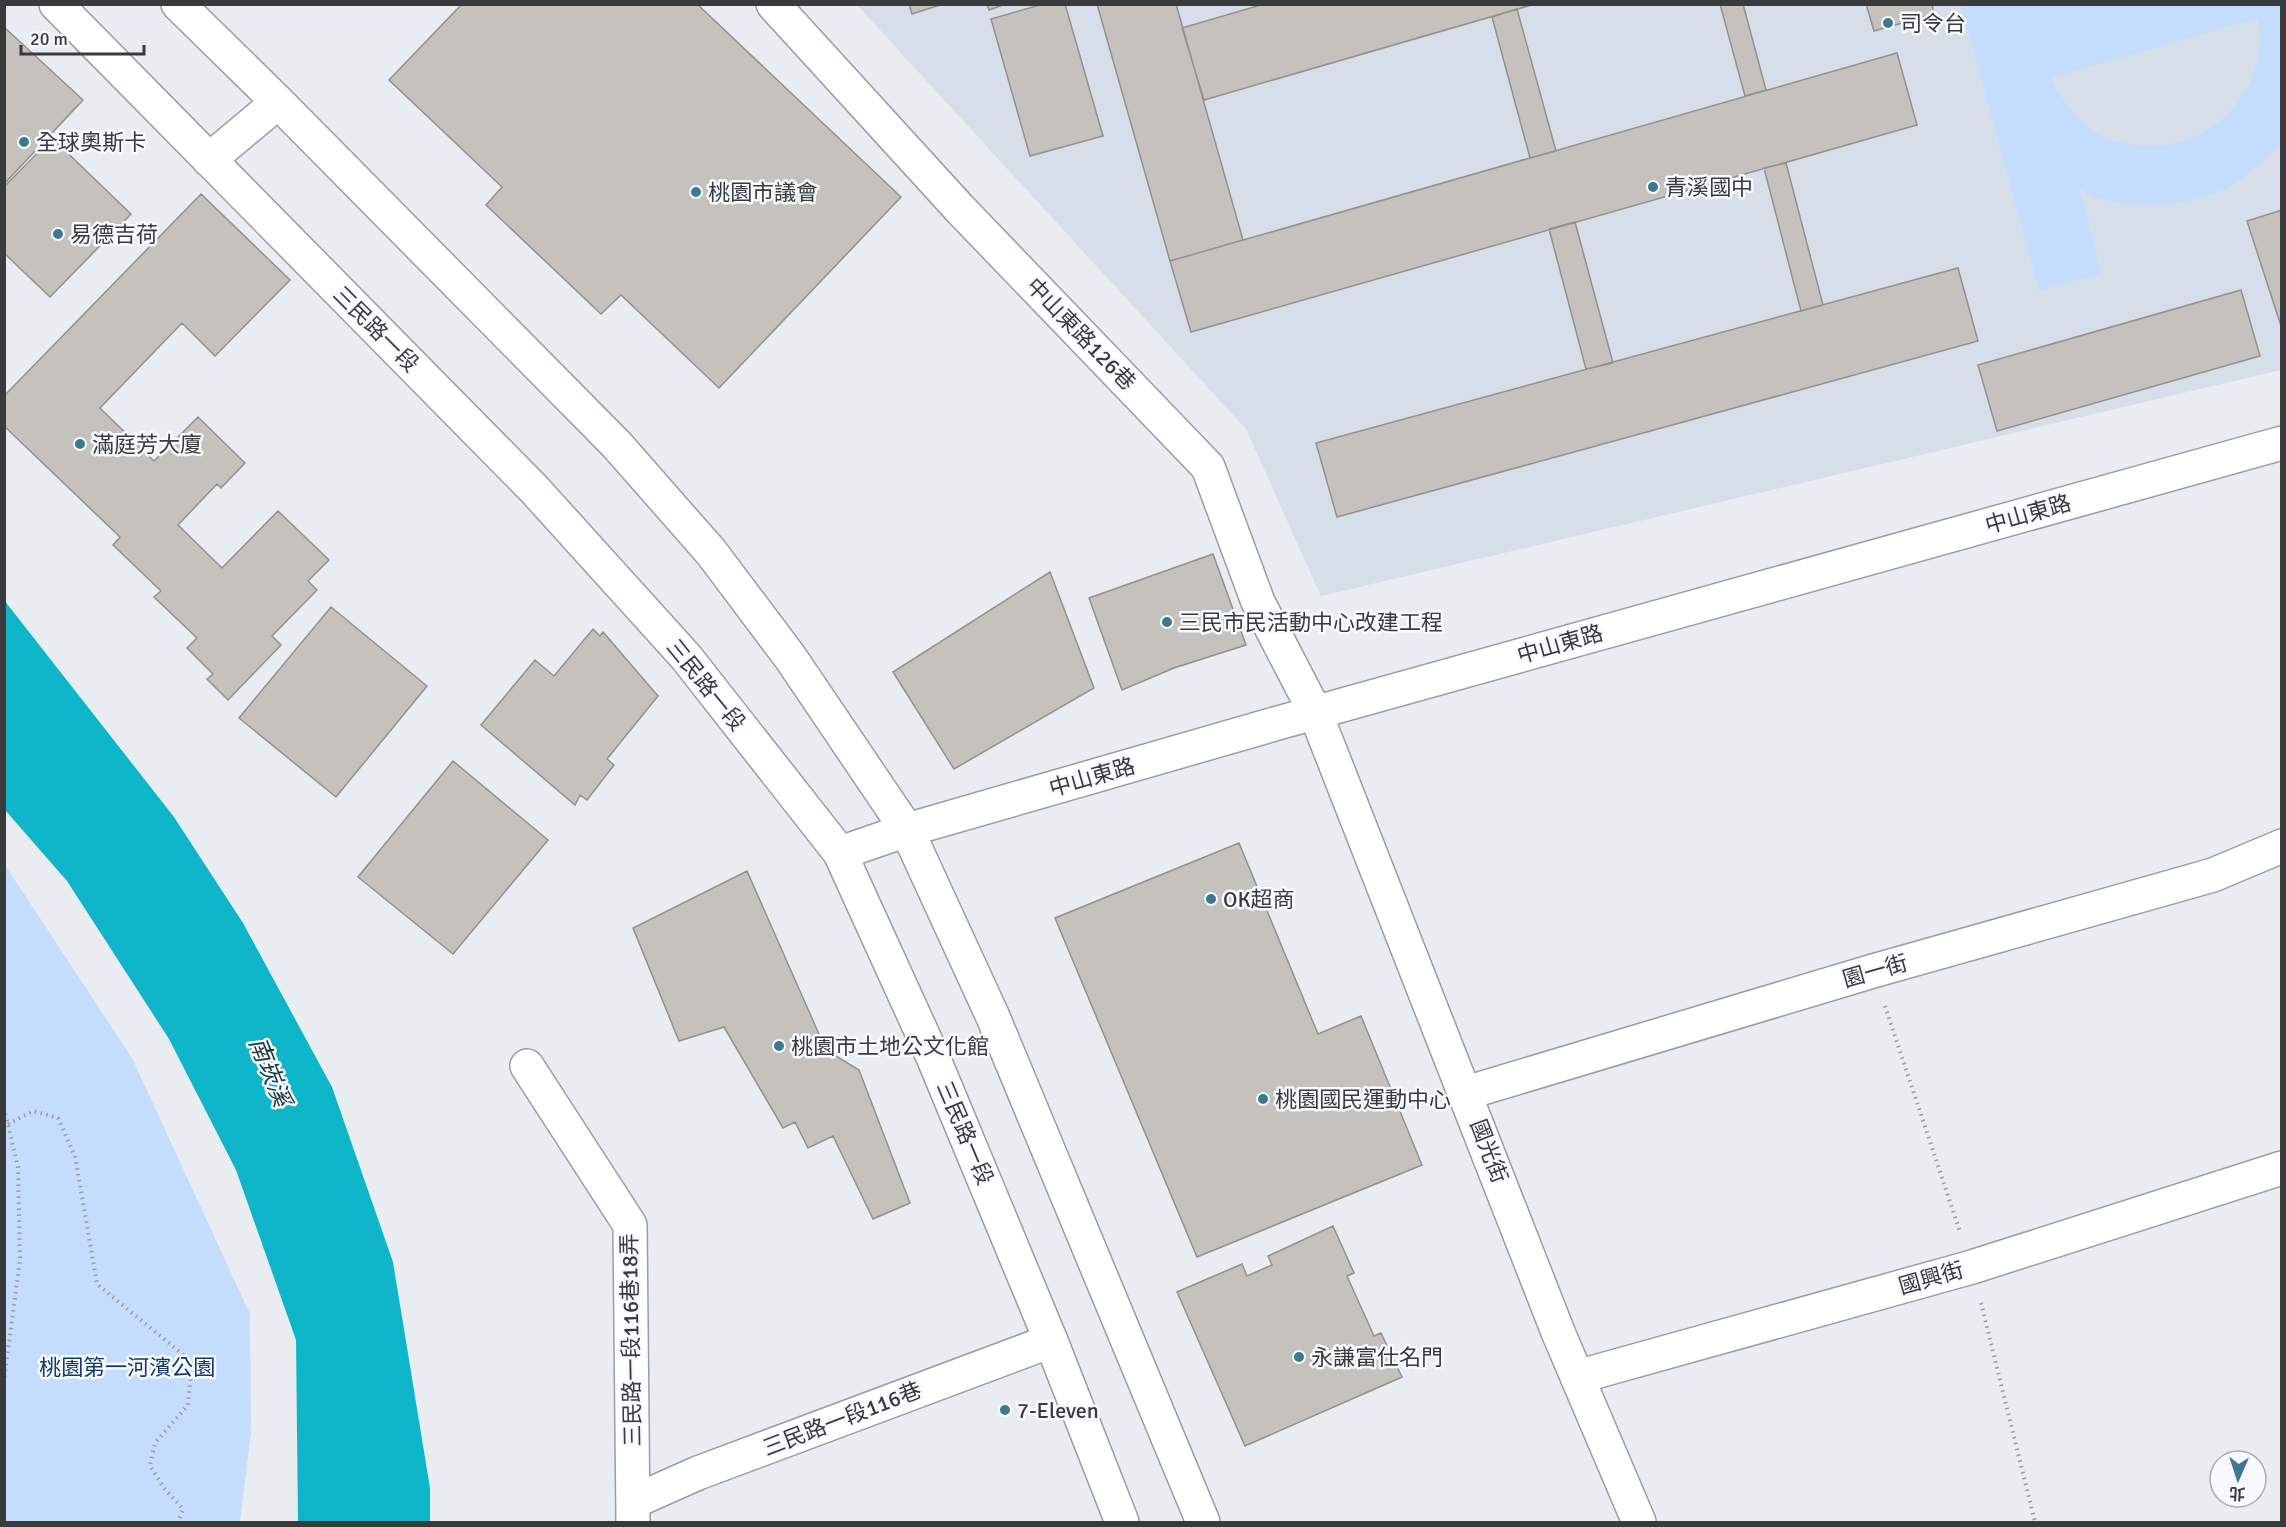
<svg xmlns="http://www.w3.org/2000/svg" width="2286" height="1527" font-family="Signika,'Noto Sans TC',sans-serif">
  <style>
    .built { fill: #d6dee9 }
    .green { fill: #c5ddfc; fill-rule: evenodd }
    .water { fill: #0fb6ca }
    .building { fill: #c5c2be; stroke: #94918d; stroke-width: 1.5 }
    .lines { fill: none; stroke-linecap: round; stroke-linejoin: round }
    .minor-casing { stroke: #9a9da2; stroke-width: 36 }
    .major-casing { stroke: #9a9da2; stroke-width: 36 }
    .path { stroke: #9b9da1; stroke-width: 4; stroke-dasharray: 1.5 4.5; stroke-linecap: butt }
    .minor { stroke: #fff; stroke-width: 33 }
    .major { stroke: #fff; stroke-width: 33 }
    .poi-dot { fill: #3c798f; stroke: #f6fafe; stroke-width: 2 }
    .labels { text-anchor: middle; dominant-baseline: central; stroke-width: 5; stroke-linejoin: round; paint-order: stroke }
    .poi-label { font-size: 22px; fill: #393a3c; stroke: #f6fafe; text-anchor: start }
    .street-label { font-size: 22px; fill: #393a3c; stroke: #f6fafe }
    .park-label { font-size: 22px; fill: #143967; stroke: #f6fafe }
    .water-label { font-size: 24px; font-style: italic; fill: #22393d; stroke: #f6fafe }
  </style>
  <rect width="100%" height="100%" fill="#e9ecf1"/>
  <!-- built -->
  <path class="built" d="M 857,5 L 2281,5 L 2281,370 L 1321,596 L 1246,429 Z"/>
  <!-- green -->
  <path class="green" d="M 1961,5 L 2281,5 L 2281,143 C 2268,157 2253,171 2236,183 C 2197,208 2119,214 2080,189 L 2102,273 L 2039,291 ZM 2258,18 C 2270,87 2216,149 2146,146 C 2129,145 2107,141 2093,131 C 2074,116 2062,99 2050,78 Z
    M 5,865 L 132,1058 L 250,1314 L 251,1432 L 240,1522 L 5,1522 Z"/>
  <!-- water -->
  <path class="water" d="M 4,600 L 174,817 L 243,923 L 332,1087 L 393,1262 L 430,1488 L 430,1522 L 298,1522 L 296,1340 L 236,1170 L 169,1039 L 67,881 L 5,810 Z"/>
  <!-- building -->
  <path class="building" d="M 462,4 L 697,4 L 901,197 L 719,388 L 621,295 L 601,314 L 486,205 L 502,187 L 389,80 Z
    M 909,4 L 943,4 L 912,14 Z
    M 987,4 L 1006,4 L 989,10 Z
    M 1043,4 L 1065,4 L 1103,136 L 1030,156 L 991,19 Z
    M 1097,4 L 1176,4 L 1243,240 L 1170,261 Z
    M 1264,4 L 1535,4 L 1204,100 L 1182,28 Z
    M 1720,4 L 1743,4 L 1766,90 L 1745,96 Z
    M 1866,4 L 1932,4 L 1934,14 L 1874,31 Z
    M 1517,9 L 1556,151 L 1530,158 L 1492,17 Z
    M 4,27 L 83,100 L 4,184 Z
    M 1897,53 L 1917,125 L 1191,332 L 1170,261 Z
    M 52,138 L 131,214 L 50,297 L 4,253 L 4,187 Z
    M 1786,163 L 1823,305 L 1801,311 L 1764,168 Z
    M 201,194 L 290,280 L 215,356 L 182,323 L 100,408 L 154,461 L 198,417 L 245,463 L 221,488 L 217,484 L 178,525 L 222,568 L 278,511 L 329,560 L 308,581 L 317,590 L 272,636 L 281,645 L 228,700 L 207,679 L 213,674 L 187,648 L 197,638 L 154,597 L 161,591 L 113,545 L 120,537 L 4,426 L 4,396 Z
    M 2282,210 L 2282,329 L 2247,221 Z
    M 1575,222 L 1613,363 L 1586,369 L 1549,229 Z
    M 1958,268 L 1978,341 L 1337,517 L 1316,443 Z
    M 2241,290 L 2260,356 L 1997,431 L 1978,365 Z
    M 1213,554 L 1246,645 L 1174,668 L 1122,690 L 1089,598 Z
    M 1050,572 L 1094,688 L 954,769 L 893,672 Z
    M 331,607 L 427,686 L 336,797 L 239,718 Z
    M 593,629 L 600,636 L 603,632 L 658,696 L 607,759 L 614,765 L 587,800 L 580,795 L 575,805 L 481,725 L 535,660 L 554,676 Z
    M 453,761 L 548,840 L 453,954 L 358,877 Z
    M 1239,843 L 1318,1034 L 1361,1016 L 1422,1165 L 1197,1257 L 1055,918 Z
    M 747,871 L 826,1050 L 859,1070 L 910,1203 L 873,1219 L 833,1136 L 808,1148 L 795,1122 L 783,1128 L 724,1027 L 679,1041 L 633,928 Z
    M 1333,1226 L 1354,1273 L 1347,1276 L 1374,1336 L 1381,1333 L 1402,1377 L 1245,1446 L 1177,1292 L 1242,1264 L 1247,1276 L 1272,1265 L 1268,1256 Z"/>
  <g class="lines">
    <!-- minor casing -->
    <g class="minor-casing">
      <path id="minor" d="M 773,4 L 960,209 L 1208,467 L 1258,602 L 1315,712 L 1558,1332 L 1639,1522
        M 840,853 L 907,830 L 1278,723 L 2282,443
        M 527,1066 L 630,1225 L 633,1522
        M 1466,1093 L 1873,971 L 2213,875 L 2282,846
        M 1577,1377 L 1972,1267 L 2282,1168
        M 635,1501 L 698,1473 L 1051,1341"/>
    </g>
    <!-- major casing -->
    <g class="major-casing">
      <path id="major" d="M 56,4 L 534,489 L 686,657 L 840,853 L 933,1057 L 1051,1341 L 1122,1522
        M 178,4 L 278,102 L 617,445 L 711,552 L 790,657 L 907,830 L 993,1017 L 1203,1522
        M 209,160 L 278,102"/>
    </g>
    <!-- path -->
    <path class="path" d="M 1885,1006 L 1960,1232
      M 4,1108 L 18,1167 L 20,1259 L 4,1381
      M 8,1124 L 33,1111 L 58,1118 L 75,1156 L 97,1284 L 192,1362 L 188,1405 L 155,1443 L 150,1466 L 164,1488 L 183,1509 L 178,1522
      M 1981,1303 L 2035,1522"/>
    <!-- minor -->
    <use href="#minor" class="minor"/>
    <!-- major -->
    <use href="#major" class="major"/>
  </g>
  <!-- markers -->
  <g class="poi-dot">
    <circle cx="1888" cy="23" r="6"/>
    <circle cx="24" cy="142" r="6"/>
    <circle cx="1653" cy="187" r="6"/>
    <circle cx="696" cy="192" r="6"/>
    <circle cx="58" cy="234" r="6"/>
    <circle cx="80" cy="444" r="6"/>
    <circle cx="1167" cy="622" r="6"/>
    <circle cx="1211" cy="899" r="6"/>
    <circle cx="779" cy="1046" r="6"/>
    <circle cx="1263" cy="1099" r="6"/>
    <circle cx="1299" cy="1357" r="6"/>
    <circle cx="1005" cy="1410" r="6"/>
  </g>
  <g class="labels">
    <!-- poi labels -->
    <g class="poi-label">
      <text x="1900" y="23">司令台</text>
      <text x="36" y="142">全球奧斯卡</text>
      <text x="1665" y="187">青溪國中</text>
      <text x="708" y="192">桃園市議會</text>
      <text x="70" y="234">易德吉荷</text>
      <text x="92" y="444">滿庭芳大廈</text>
      <text x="1179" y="622">三民市民活動中心改建工程</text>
      <text x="1223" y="899">OK超商</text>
      <text x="791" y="1046">桃園市土地公文化館</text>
      <text x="1275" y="1099">桃園國民運動中心</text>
      <text x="1311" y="1357">永謙富仕名門</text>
      <text x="1017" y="1410">7-Eleven</text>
    </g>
    <!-- street labels -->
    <g class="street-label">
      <text transform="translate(376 329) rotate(45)">三民路一段</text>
      <text transform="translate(1081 334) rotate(46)">中山東路126巷</text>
      <text transform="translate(2028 514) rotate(-16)">中山東路</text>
      <text transform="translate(1560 644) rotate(-16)">中山東路</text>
      <text transform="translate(706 685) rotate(51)">三民路一段</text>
      <text transform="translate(1092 777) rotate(-16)">中山東路</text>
      <text transform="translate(1875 971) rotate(-16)">園一街</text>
      <text transform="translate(965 1133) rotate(67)">三民路一段</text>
      <text transform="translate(1489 1151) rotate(69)">國光街</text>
      <text transform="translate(1931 1278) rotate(-16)">國興街</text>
      <text transform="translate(631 1340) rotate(-91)">三民路一段116巷18弄</text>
      <text transform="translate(842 1419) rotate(-21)">三民路一段116巷</text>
    </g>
    <!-- park labels -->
    <g class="park-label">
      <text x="127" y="1367">桃園第一河濱公園</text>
    </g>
    <!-- water labels -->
    <g class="water-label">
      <text transform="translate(270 1072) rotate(68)">南崁溪</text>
    </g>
  </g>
  <!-- border -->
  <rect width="2286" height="1527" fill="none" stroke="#393a3c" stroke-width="12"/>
  <!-- north arrow -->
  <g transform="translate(2238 1479) rotate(183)"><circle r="28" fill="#f6fafe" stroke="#aaadb0" stroke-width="1.5"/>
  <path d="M0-4.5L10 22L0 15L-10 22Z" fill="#3c798f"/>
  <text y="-9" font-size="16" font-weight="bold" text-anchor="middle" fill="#393a3c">北</text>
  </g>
  <!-- scale -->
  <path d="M21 45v9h123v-9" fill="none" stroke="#393a3c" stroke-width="3"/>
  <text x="30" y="45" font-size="18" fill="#393a3c" stroke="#f6fafe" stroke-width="4.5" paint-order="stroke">20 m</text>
</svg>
